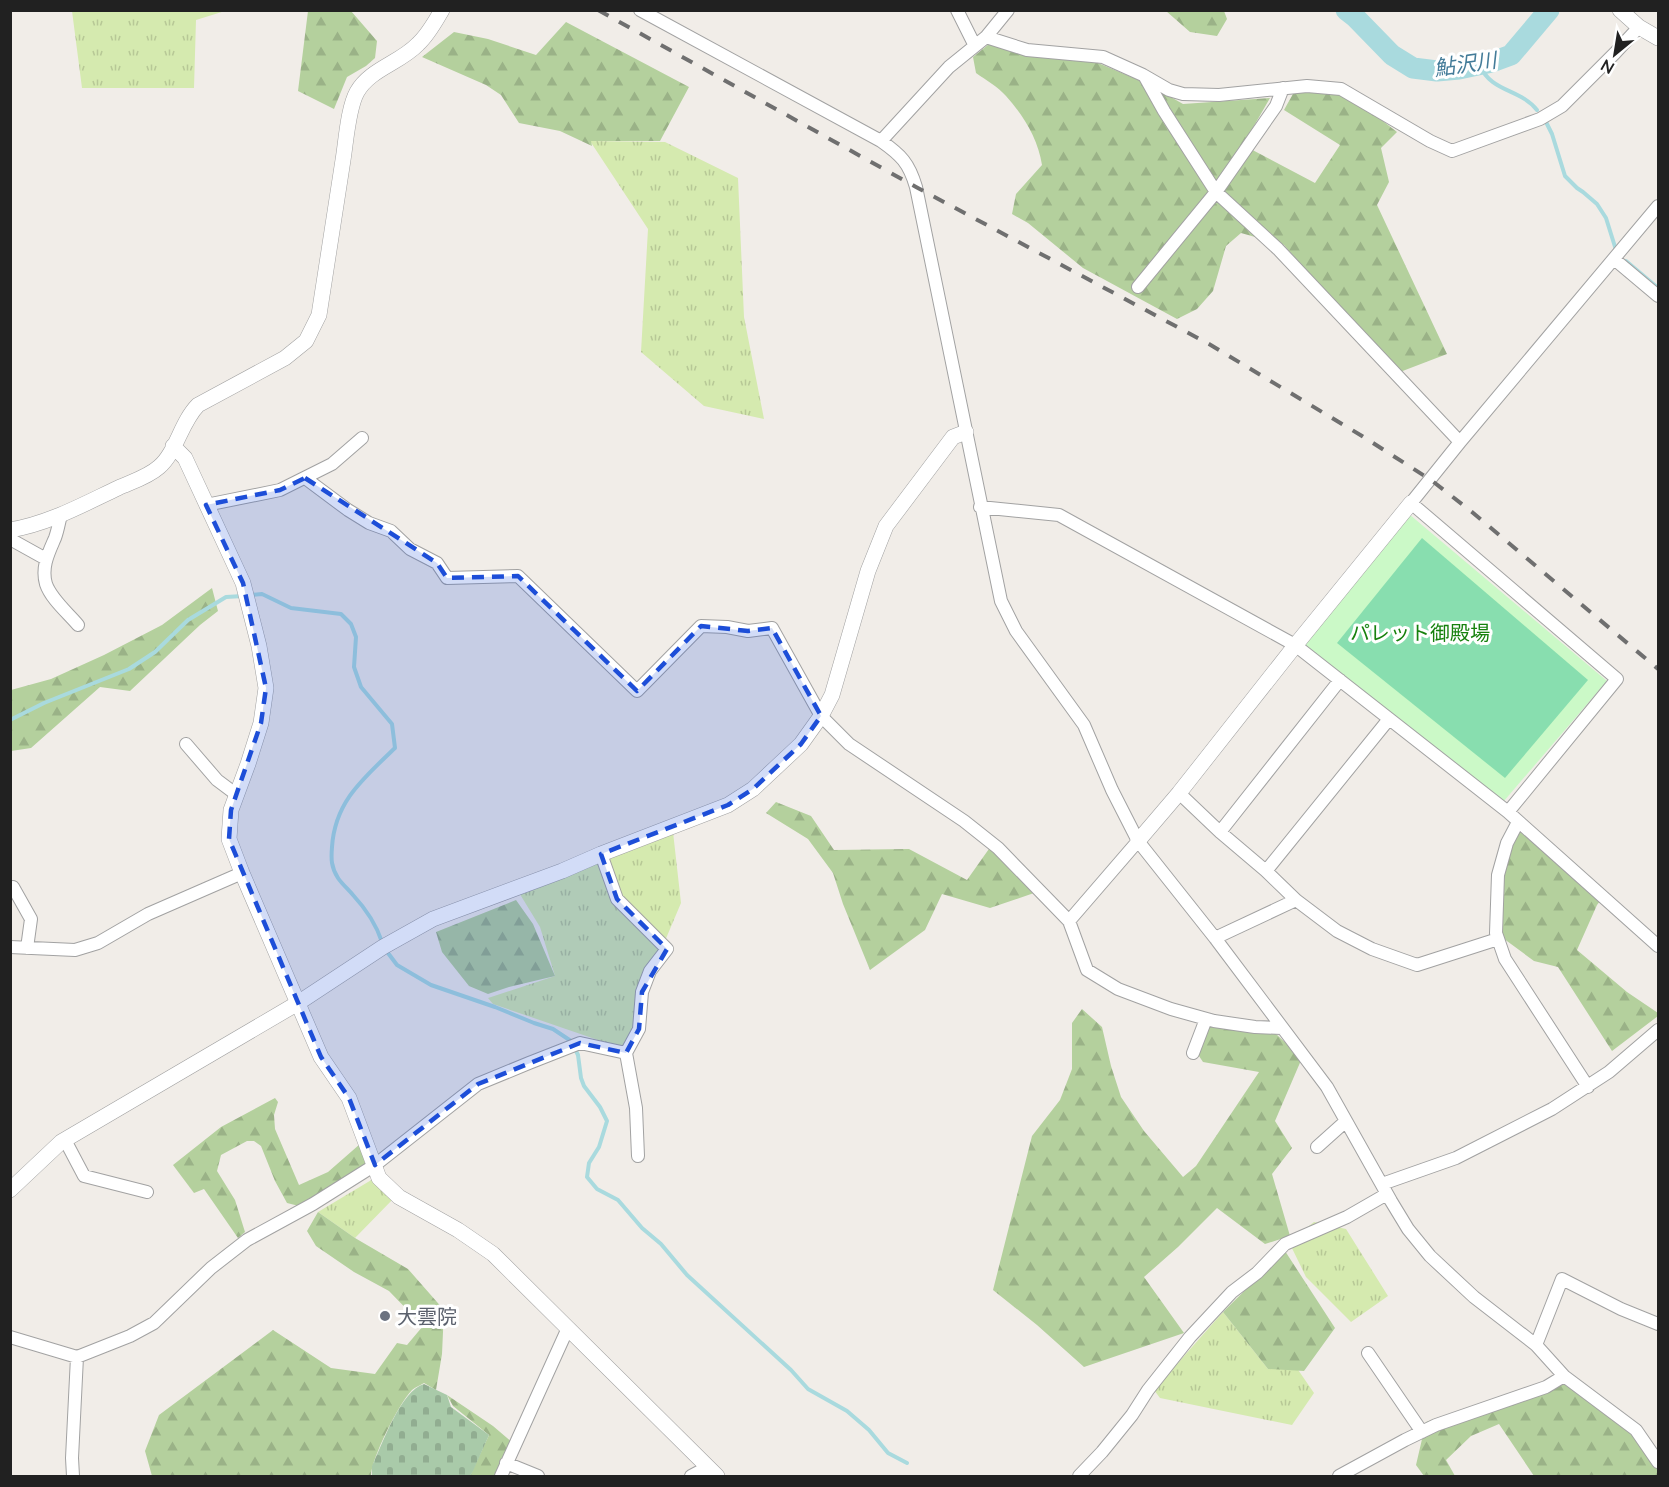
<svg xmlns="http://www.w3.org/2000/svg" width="1669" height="1487" font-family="Lato,'Noto Sans JP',sans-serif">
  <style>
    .grass { fill: url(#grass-tufts) }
    .forest { fill: url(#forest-firs) }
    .cemetery { fill: url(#cemetery-stones) }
    .park { fill: #cbf9c7 }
    .pitch { fill: #88deaf }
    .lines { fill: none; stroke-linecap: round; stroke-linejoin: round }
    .stream { stroke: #a9dade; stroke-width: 4 }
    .river { stroke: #a9dade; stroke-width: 21 }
    .minor-casing { stroke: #a2a2a2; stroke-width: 14 }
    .tertiary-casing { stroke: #a2a2a2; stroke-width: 16 }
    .minor { stroke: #fff; stroke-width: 12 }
    .tertiary { stroke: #fff; stroke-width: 15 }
    .rail { stroke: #6f6f6f; stroke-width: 4; stroke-dasharray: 12 12; stroke-linecap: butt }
    .marked { fill: #1d4ed8; fill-opacity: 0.2; stroke: #1d4ed8; stroke-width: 4.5; stroke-dasharray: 12 8; stroke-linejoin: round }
    .worship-dot { fill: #6b7280; stroke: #fff; stroke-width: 2 }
    .labels { text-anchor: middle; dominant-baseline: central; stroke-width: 6; stroke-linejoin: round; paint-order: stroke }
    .park-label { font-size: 20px; fill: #16810d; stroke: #fff }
    .worship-label { font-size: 20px; fill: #5b616d; stroke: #fff; text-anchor: start }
    .water-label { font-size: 21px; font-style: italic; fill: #447c99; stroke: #fff }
  </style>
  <defs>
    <pattern id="grass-tufts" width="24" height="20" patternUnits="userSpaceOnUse" patternTransform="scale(1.5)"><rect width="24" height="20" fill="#d5eaaf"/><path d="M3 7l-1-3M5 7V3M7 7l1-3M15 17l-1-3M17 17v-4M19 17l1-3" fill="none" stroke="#b7c896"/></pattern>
    <pattern id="forest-firs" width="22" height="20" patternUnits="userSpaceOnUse" patternTransform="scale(1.5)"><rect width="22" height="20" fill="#b4d09d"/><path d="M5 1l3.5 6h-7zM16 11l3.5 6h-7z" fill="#9ab287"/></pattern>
    <pattern id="cemetery-stones" width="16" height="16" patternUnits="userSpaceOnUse" patternTransform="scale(1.5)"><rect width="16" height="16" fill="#a9caa9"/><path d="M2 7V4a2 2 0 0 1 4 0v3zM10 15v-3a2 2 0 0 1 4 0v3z" fill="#91ad91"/></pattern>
  </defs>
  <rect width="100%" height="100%" fill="#f1ede8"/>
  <!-- grass -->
  <path class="grass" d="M 72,11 L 72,10 L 225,11 L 196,20 L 194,88 L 82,88 Z
    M 590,141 L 665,142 L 738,178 L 744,317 L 764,419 L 704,406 L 641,352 L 648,229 Z
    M 673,832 L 681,903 L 659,955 L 640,1020 L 627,1050 L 493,1004 L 488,998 L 555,976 L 540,927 L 518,891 Z
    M 378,1176 L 396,1196 L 355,1238 L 318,1212 Z
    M 1314,1222 L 1346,1229 L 1388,1296 L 1351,1322 L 1306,1277 L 1289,1242 Z
    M 1223,1312 L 1268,1369 L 1292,1361 L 1314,1393 L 1292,1425 L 1160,1398 L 1154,1390 Z"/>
  <!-- forest -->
  <path class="forest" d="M 308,11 L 351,11 L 377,41 L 375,58 L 366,66 L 347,77 L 334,109 L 298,91 Z
    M 1166,11 L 1224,11 L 1227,19 L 1217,36 L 1190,32 Z
    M 566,22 L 689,87 L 660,141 L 591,141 L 592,146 L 560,131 L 519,123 L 501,95 L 486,85 L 422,57 L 454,32 L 488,39 L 536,55 Z
    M 989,44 L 1091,60 L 1148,84 L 1183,104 L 1270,98 L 1243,145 L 1315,183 L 1340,145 L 1284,110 L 1294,92 L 1348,94 L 1397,132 L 1381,148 L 1389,182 L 1377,205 L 1447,354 L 1400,372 L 1317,284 L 1284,245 L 1241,233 L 1226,246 L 1213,291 L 1197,309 L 1177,319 L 1083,268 L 1028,223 L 1012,214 L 1016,194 L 1042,165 C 1038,139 1024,116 1006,96 C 998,87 986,80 976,73 L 973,57 Z
    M 212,588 L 218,611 L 200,625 L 130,691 L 100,687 L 31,748 L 11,751 L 11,690 L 51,679 L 104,655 L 162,625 Z
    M 776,802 L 811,816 L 834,850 L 909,849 L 967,880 L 991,846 L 1034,893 L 990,908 L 942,894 L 925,930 L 870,970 L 843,904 L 833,873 L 808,839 L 766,813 Z
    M 1518,822 L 1603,897 L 1597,905 L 1577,950 L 1627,992 L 1658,1013 L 1658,1016 L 1612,1051 L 1558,967 L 1534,961 L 1496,933 L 1502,861 Z
    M 516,900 L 533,924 L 555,976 L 509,987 L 488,994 L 469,986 L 442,952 L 436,932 Z
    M 1082,1009 L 1102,1027 L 1111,1066 L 1121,1097 L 1144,1131 L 1183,1177 L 1196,1166 L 1259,1072 L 1203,1062 L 1193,1047 L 1202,1024 L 1276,1034 L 1302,1058 L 1275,1121 L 1292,1148 L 1272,1174 L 1290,1236 L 1265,1244 L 1217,1208 L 1178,1247 L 1144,1277 L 1184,1333 L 1084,1367 L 1037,1325 L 993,1290 L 1032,1136 L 1060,1100 L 1072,1069 L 1072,1023 Z
    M 275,1098 L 278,1102 L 274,1115 L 275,1129 L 299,1185 L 328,1172 L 360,1144 L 368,1169 L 299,1206 L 287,1203 L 275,1181 L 261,1146 L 254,1141 L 247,1141 L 221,1155 L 217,1171 L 235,1200 L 245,1232 L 238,1238 L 204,1189 L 194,1193 L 173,1165 L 221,1127 Z
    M 318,1212 L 355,1238 L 408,1269 L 444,1310 L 442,1354 L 436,1390 L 424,1383 C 421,1385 415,1387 412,1390 C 399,1403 371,1459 371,1476 L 152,1476 L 145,1451 L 159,1415 L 273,1330 L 331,1368 L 375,1374 L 397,1343 L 407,1345 L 423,1326 L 389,1291 L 354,1272 L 316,1246 L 307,1231 Z
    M 1285,1251 L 1335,1328 L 1304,1371 L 1268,1369 L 1223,1312 Z
    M 1564,1376 L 1640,1436 L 1658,1464 L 1658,1476 L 1534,1476 L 1499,1424 L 1471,1436 L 1446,1460 L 1455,1476 L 1424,1476 L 1416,1465 L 1426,1422 Z
    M 447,1395 L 493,1426 L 513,1443 L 501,1476 L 470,1476 L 489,1435 L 453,1406 Z"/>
  <!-- cemetery -->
  <path class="cemetery" d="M 424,1384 L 447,1395 L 451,1407 L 489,1435 L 473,1471 L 470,1476 L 372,1476 L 372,1466 C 382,1445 401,1390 424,1384 Z"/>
  <!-- park -->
  <path class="park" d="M 1403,509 L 1607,681 L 1504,801 L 1298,642 Z"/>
  <!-- pitch -->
  <path class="pitch" d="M 1422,538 L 1588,680 L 1505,778 L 1337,643 Z"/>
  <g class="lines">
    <!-- stream -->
    <path class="stream" d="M 1480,65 C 1490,92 1521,89 1537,110
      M 1546,122 L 1552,134 L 1565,176 L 1577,188 L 1583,192 L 1597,204 L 1606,218 L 1616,250
      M 1626,261 L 1658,288
      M 250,595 L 262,594 L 291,608 L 341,614 L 351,624 L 356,637 L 354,667 L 361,687 L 392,724 L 395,748 C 364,778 335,801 332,847 C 331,859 331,867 338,878 C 342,884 348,889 353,895 C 366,909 376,924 382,942
      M 10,720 L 44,703 L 129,669 L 155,652 L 188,620 L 226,597 L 243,596
      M 385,949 L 397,965 L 431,985 L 495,1007 L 534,1023 L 553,1029 L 571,1041 L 578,1055 L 581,1078 L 584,1086 L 600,1107 L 607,1121 L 599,1147 L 589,1163 L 587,1177 L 597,1189 L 618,1200 L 642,1228 L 661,1244 L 687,1275 L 791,1370 L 808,1389 L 847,1411 L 869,1430 L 888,1453 L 907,1463"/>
    <!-- river -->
    <path class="river" d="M 1346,10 L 1355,17 L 1392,55 L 1413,68 L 1437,71 L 1459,69 L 1492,62 L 1511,55 L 1549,10"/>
    <!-- minor casing -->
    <g class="minor-casing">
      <path id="minor" d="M 640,10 L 881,141 C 901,155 909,163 916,187 L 1001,601 L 1016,631 L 1084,725 L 1112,790 L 1138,841 L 1215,938 L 1327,1087 L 1391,1201 L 1408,1229 L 1430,1256 L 1474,1297 L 1536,1345 L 1564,1376 L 1636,1430 L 1658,1462
        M 957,10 L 975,46
        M 986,37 L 1008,10
        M 1145,77 L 1164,111 L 1216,192 L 1278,249 L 1460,442
        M 881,141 L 949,67 L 986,37 L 1027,50 L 1103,57 L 1143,75 L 1169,90 L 1183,94 L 1219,95 L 1307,86 L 1341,89 L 1430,141 L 1452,151 L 1540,119 L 1562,106 L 1615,53 L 1639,27
        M 1614,259 L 1658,296
        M 1138,287 L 1216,192 L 1276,106 L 1283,88
        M 305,478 L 348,510 L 369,523 L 391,531 L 410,549 L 437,563 L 447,578 L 518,576 L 637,691 L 701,626 L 727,627 L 748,631 L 772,628 L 821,716 L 849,744 L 964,821 L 998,848 L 1069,921 L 1087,970 L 1118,989 L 1171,1009 L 1214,1021 L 1255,1027 L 1282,1028
        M 206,505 L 280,490 L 332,464 L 362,438
        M 980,507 L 1059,515 L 1295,645 L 1508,812 L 1658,946
        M 61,515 C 59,522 58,530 55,538 C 49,552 41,567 46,584 C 51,599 68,613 78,625
        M 10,539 L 46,559
        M 186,744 L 217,780 L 237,795
        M 1179,793 L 1220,832 L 1266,871 L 1296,900 L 1337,931 L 1372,949 L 1417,965 L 1498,939
        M 1508,812 L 1617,679 L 1411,503 L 1460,442 L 1658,206
        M 1518,822 L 1507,843 L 1498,875 L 1496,933 L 1505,959 L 1588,1087
        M 1220,832 L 1340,680
        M 601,854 L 617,899 L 667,949 L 650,971 L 642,992 L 639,1029 L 626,1053
        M 1266,871 L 1389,719
        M 13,887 L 31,919 L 27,948
        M 1069,921 L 1138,841
        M 1215,938 L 1296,900
        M 10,947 L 75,950 L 98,943 L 148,914 L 242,873
        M 1193,1053 L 1206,1019
        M 65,1140 L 84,1176 L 147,1192
        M 1317,1147 L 1346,1121
        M 1382,1184 L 1456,1158 L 1552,1109 L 1609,1072 L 1658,1030
        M 10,1337 L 77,1357 L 130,1336 L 154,1323 L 211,1268 L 247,1240 L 313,1204 L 375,1165 L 478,1084 L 529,1063 L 580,1043 L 626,1053 L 636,1108 L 638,1156
        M 1536,1345 L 1562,1279 L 1621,1309 L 1658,1324
        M 1368,1353 L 1422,1432
        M 506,1463 L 538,1476
        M 73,1476 L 72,1458 L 77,1357
        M 501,1476 L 568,1328
        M 691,1476 L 708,1467
        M 1079,1476 L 1102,1452 L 1132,1415 L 1148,1390 L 1190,1337 L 1232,1292 L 1257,1273 L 1285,1244 L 1347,1217 L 1387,1194
        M 1339,1476 L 1405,1440 L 1436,1425 L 1546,1387 L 1564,1376"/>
    </g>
    <!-- tertiary casing -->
    <g class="tertiary-casing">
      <path id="tertiary" d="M 1620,10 L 1639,27 L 1658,38
        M 173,446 L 185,458 L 243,583 L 259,646 L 266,688 L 261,723 L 248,764 L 231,810 L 229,839 L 242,873 L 321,1057 L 349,1098 L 379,1178 L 399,1197 L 458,1230 L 493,1254 L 717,1476
        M 10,530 C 48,524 84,504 118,488 C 131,482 148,477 159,467 C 176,453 181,422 198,405 L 285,358 L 306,341 L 319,315 C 327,264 335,212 343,160 C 346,142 348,108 357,92 C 370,69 400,63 418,44 C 428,35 435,22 442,10
        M 1138,841 L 1179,793 L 1298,642 L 1411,503
        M 10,1190 L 61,1142 L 298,1003 L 383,947 L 433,919 L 562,871 L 601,854 L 728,805 L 753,789 L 801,744 L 821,716 L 832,695 L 868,571 L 886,526 L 953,437 L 966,432"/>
    </g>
    <!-- minor -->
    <use href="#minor" class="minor"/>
    <!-- tertiary -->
    <use href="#tertiary" class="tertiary"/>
    <!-- rail -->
    <path class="rail" d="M 598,10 L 916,187 L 1209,344 L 1362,436 L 1431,480 L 1472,512 L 1658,669"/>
  </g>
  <!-- marked area -->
  <path class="marked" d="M 305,478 L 437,563 L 447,578 L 518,576 L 637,691 L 701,626 L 748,631 L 772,628 L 821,716 L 801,744 L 753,789 L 728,805 L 601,854 L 617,899 L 667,949 L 642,992 L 639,1029 L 626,1053 L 580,1043 L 478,1084 L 375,1165 L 349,1098 L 321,1057 L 229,839 L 231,810 L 261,723 L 266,688 L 243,583 L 206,505 L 280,490 Z"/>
  <!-- markers -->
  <circle class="worship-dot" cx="385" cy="1316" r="6"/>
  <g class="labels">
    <!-- park labels -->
    <g class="park-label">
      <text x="1420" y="632">パレット御殿場</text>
    </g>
    <!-- worship labels -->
    <g class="worship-label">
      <text x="397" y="1316">大雲院</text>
    </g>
    <!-- water labels -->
    <g class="water-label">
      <text transform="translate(1465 63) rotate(-8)">鮎沢川</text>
    </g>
  </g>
  <!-- border -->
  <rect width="1669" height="1487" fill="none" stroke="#212121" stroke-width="24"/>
  <!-- north arrow -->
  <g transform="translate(1615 54) rotate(210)" stroke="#ffffff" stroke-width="4.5" paint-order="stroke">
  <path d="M0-4.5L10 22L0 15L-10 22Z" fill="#212121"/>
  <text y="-9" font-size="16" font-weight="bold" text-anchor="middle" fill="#212121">N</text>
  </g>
</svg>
